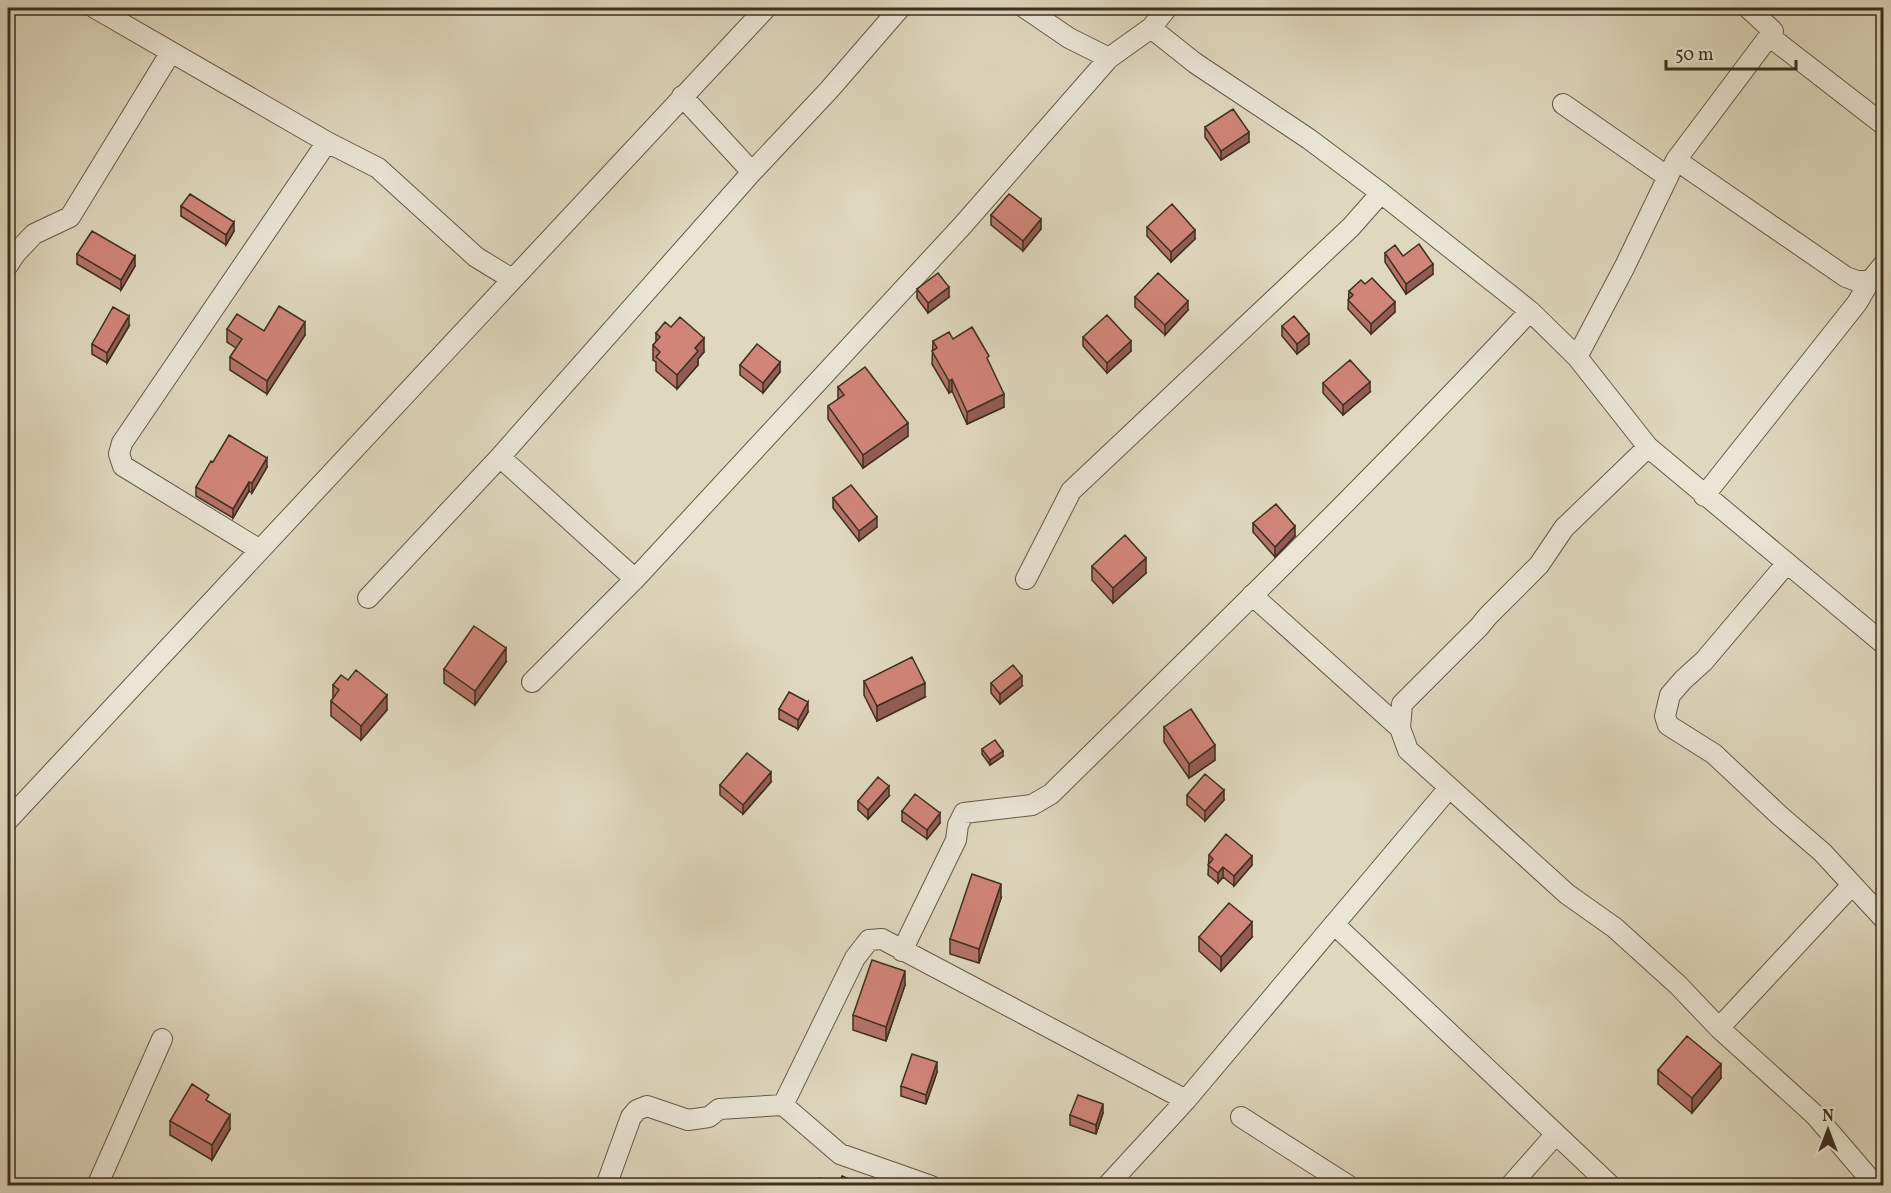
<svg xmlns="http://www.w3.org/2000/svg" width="1891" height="1193" font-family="Vollkorn,serif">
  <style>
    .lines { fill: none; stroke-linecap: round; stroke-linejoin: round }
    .street-casing { stroke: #665947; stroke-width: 22 }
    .street { stroke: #eae5d5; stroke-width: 20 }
    .wall { fill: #b47269; stroke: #3d2f1f; stroke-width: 1.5 }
    .shaded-wall { fill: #925c55; stroke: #3d2f1f; stroke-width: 1.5 }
    .building { fill: #d1847a; stroke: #3d2f1f; stroke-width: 1.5 }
  </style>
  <rect width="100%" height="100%" fill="#dfd7be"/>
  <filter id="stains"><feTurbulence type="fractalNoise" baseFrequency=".00333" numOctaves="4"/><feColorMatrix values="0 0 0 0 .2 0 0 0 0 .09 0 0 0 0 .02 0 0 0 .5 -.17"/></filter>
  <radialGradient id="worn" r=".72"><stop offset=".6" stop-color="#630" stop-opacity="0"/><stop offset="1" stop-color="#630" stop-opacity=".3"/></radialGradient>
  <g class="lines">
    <!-- street casing -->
    <g class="street-casing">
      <path id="street" d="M 95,8 L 327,142 L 378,168 L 476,257 L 512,279
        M 1025,8 L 1069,38 L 1109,58
        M 1151,28 L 1195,63 L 1309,139 L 1381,193 L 1530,311 L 1577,357 L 1648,447 L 1884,644
        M 1769,36 L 1884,125
        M 682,96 L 752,172
        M 1563,104 L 1668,177
        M 1676,160 L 1846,277 L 1857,281 L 1870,281 L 1884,264
        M 8,265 L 16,253 L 34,234 L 70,217 L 171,52
        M 1577,357 L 1625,266 L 1676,160 L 1773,31 L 1748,8
        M 1648,447 L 1564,528 L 1539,565 L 1488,616 L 1479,627 L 1402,704 L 1400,728 L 1408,750 L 1567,894 L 1615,928 L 1678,985 L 1719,1028 L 1815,1115 L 1876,1186
        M 500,457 L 635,579
        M 1704,496 L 1857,303 L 1870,281
        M 260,550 L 123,466 L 119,454 L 122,443 L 327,142
        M 1787,563 L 1704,661 L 1683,680 L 1670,695 L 1665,716 L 1668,725 L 1714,754 L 1779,815 L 1822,852 L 1884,919
        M 1026,579 L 1071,491 L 1351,227 L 1381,193
        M 1252,595 L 1400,728
        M 368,598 L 500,457 L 752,172 L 829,90 L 900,8
        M 532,682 L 635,579 L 962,226 L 1109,58 L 1151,28 L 1167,8
        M 8,820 L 766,8
        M 1334,924 L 1611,1186
        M 902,951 L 956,840 L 958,825 L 964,813 L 1032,805 L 1051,794 C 1212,635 1376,477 1530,311
        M 1719,1028 L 1852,885
        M 783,1105 L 840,1154 L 931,1186
        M 1241,1117 L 1349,1186
        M 97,1186 L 162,1039
        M 606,1186 L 631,1117 L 637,1110 L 647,1106 L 688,1120 L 709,1117 L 719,1109 L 783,1105 L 855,958 L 869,940 L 882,939 L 1186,1100
        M 1107,1186 L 1186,1100 L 1449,788
        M 1510,1186 L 1556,1134"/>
    </g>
    <!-- street -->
    <use href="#street" class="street"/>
  </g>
  <!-- wall -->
  <path class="wall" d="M 1205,127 L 1249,142 L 1221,160 L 1205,137 Z
    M 181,206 L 234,231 L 226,245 L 181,216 Z
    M 991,215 L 1041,229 L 1023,251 L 991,225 Z
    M 1147,227 L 1195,239 L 1171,262 L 1147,236 Z
    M 1385,253 L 1403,256 L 1433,274 L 1406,294 L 1385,262 Z
    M 77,254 L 135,266 L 121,290 L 77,264 Z
    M 1365,284 L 1395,312 L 1371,334 L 1348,309 L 1349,291 Z
    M 917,289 L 949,297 L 928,313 L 917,298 Z
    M 1135,297 L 1188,310 L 1165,335 L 1135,307 Z
    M 129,326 L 107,363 L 92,354 L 92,344 Z
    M 1282,326 L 1309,344 L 1297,354 L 1282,336 Z
    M 227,329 L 264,331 L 305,335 L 267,394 L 230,370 L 230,357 L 236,348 L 227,342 Z
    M 656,333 L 704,352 L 698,359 L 698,365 L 677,389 L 656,371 L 656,362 L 653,360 L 653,345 L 656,342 Z
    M 1083,337 L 1131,351 L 1107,373 L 1083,346 Z
    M 953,339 L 989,363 L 1004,407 L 967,424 L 952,391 L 949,393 L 932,364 L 933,341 Z
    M 740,365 L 780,372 L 763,393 L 740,375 Z
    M 1323,383 L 1370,392 L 1343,415 L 1323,393 Z
    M 838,387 L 908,436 L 863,468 L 828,419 L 828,406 L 838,400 Z
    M 213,462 L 267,467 L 252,493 L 249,491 L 233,518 L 196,496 L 196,487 Z
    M 833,498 L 877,527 L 859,541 L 833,508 Z
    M 1253,523 L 1295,536 L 1275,557 L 1253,532 Z
    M 1092,566 L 1146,573 L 1113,603 L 1092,580 Z
    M 506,662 L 475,705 L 444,683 L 444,669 Z
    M 864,681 L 925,697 L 877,721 L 864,695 Z
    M 991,683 L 1022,686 L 1000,704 L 991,693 Z
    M 333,685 L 387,710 L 361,740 L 331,716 L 331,701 L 333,698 Z
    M 779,709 L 808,712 L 798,729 L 779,719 Z
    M 1164,727 L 1215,760 L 1189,778 L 1164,742 Z
    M 982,749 L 1003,756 L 990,765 L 982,754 Z
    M 771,782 L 743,814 L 720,795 L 720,785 Z
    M 1187,795 L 1224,800 L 1205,821 L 1187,805 Z
    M 889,796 L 868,819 L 858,810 L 858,801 Z
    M 902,811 L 940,823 L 927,839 L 902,821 Z
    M 1209,855 L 1252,865 L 1234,886 L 1223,877 L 1218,883 L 1208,875 Z
    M 1001,898 L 979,963 L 950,954 L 950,939 Z
    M 1199,937 L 1252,937 L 1221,971 L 1199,951 Z
    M 905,985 L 886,1041 L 853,1030 L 853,1015 Z
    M 1658,1070 L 1721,1078 L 1692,1113 L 1658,1084 Z
    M 937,1072 L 926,1104 L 901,1096 L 901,1086 Z
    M 209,1102 L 230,1129 L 212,1160 L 170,1135 L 170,1121 Z
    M 1103,1113 L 1096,1134 L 1070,1125 L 1070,1115 Z"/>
  <!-- shaded-wall -->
  <path class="shaded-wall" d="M 1249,132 L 1249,142 L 1221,160 L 1221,151 Z
    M 1041,219 L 1041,229 L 1023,251 L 1023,241 Z
    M 234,222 L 234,231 L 226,245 L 226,235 Z
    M 1195,230 L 1195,239 L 1171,262 L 1171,252 Z
    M 135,256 L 135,266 L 121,290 L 121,280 Z
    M 1433,264 L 1433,274 L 1406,294 L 1406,284 Z
    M 949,287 L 949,297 L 928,313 L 928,303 Z
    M 1188,301 L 1188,310 L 1165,335 L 1165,325 Z
    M 1395,302 L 1395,312 L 1371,334 L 1371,324 Z
    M 129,316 L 129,326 L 107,363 L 107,353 Z
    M 305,322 L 305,335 L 267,394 L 267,381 Z
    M 1309,334 L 1309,344 L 1297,354 L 1297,344 Z
    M 704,338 L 704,352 L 698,359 L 698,365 L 677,389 L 677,375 L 695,348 Z
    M 1131,341 L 1131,351 L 1107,373 L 1107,363 Z
    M 780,362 L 780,372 L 763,393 L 763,383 Z
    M 952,379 L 952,391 L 949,393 L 949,381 Z
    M 1370,382 L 1370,392 L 1343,415 L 1343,405 Z
    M 1004,394 L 1004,407 L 967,424 L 967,412 Z
    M 908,423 L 908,436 L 863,468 L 863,455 Z
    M 267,458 L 267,467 L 252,493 L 252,483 Z
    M 249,482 L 249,491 L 233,518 L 233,509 Z
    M 877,517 L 877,527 L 859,541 L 859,531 Z
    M 1295,526 L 1295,536 L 1275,557 L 1275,547 Z
    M 1146,558 L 1146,573 L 1113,603 L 1113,588 Z
    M 506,648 L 506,662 L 475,705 L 475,691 Z
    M 1022,676 L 1022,686 L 1000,704 L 1000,694 Z
    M 925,683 L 925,697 L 877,721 L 877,706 Z
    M 387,695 L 387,710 L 361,740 L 361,726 Z
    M 808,702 L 808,712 L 798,729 L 798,720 Z
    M 1215,745 L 1215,760 L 1189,778 L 1189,764 Z
    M 1003,751 L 1003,756 L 990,765 L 990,760 Z
    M 771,772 L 771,782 L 743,814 L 743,805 Z
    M 889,786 L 889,796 L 868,819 L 868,810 Z
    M 1224,790 L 1224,800 L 1205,821 L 1205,811 Z
    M 940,813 L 940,823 L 927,839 L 927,830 Z
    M 1252,856 L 1252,865 L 1234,886 L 1234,876 Z
    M 1223,867 L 1223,877 L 1218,883 L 1218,873 Z
    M 1001,884 L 1001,898 L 979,963 L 979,949 Z
    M 1252,922 L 1252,937 L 1221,971 L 1221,957 Z
    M 905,971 L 905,985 L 886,1041 L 886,1027 Z
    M 937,1062 L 937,1072 L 926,1104 L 926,1095 Z
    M 1721,1064 L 1721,1078 L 1692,1113 L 1692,1098 Z
    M 1103,1104 L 1103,1113 L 1096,1134 L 1096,1125 Z
    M 230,1115 L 230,1129 L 212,1160 L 212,1145 Z"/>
  <!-- building -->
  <path class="building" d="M 1233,109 L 1249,132 L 1221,151 L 1205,127 Z
    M 190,194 L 234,222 L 226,235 L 181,206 Z
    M 1009,194 L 1041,219 L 1023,241 L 991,215 Z
    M 1172,204 L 1195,230 L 1171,252 L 1147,227 Z
    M 92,231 L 135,256 L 121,280 L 77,254 Z
    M 1419,244 L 1433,264 L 1406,284 L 1385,253 L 1395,245 L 1403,256 Z
    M 938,273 L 949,287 L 928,303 L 917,289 Z
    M 1158,273 L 1188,301 L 1165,325 L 1135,297 Z
    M 1372,278 L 1395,302 L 1371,324 L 1348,300 L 1353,295 L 1349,291 L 1361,280 L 1365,284 Z
    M 279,306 L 305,322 L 267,381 L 230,357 L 242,339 L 227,329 L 237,314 L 264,331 Z
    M 113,307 L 129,316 L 107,353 L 92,344 Z
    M 1107,315 L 1131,341 L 1107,363 L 1083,337 Z
    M 1294,316 L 1309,334 L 1297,344 L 1282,326 Z
    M 680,317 L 704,338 L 695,348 L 698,351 L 677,375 L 656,357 L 660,352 L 653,345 L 660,337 L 656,333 L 665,322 L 671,327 Z
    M 972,327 L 989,356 L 987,358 L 1004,394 L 967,412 L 952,379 L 949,381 L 932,351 L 937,348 L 933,341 L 949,332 L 953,339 Z
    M 757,344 L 780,362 L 763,383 L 740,365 Z
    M 1350,360 L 1370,382 L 1343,405 L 1323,383 Z
    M 865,367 L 908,423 L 863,455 L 828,406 L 844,395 L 838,387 Z
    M 229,435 L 267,458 L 252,483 L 249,482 L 233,509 L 196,487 L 211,461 L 213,462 Z
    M 851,485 L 877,517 L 859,531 L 833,498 Z
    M 1276,504 L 1295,526 L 1275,547 L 1253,523 Z
    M 1125,535 L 1146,558 L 1113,588 L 1092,566 Z
    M 474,626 L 506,648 L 475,691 L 444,669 Z
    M 912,657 L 925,683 L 877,706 L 864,681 Z
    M 1013,665 L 1022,676 L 1000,694 L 991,683 Z
    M 356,670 L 387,695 L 361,726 L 331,701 L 339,690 L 333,685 L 341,675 L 348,680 Z
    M 789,692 L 808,702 L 798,720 L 779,709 Z
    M 1191,709 L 1215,745 L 1189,764 L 1164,727 Z
    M 995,740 L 1003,751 L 990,760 L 982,749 Z
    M 747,753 L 771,772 L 743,805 L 720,785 Z
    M 1205,774 L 1224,790 L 1205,811 L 1187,795 Z
    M 878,777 L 889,786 L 868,810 L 858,801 Z
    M 915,794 L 940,813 L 927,830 L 902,811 Z
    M 1226,834 L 1252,856 L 1234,876 L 1223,867 L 1218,873 L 1208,865 L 1213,859 L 1209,855 Z
    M 972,874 L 1001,884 L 979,949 L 950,939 Z
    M 1229,903 L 1252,922 L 1221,957 L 1199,937 Z
    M 872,960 L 905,971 L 886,1027 L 853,1015 Z
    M 1687,1036 L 1721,1064 L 1692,1098 L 1658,1070 Z
    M 912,1054 L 937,1062 L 926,1095 L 901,1086 Z
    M 192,1084 L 209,1095 L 206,1100 L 230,1115 L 212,1145 L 170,1121 Z
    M 1078,1095 L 1103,1104 L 1096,1125 L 1070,1115 Z
    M 842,1176 L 863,1185 L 838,1185 Z
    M 819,1178 L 837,1185 L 816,1185 Z"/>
  <!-- margin -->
  <rect width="1891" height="1193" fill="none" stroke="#dfd7be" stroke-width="30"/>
  <rect x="9" y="9" width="1873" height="1175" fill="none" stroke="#3d2f1f" stroke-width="3"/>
  <rect x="15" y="15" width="1861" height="1163" fill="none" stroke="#3d2f1f" stroke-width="1.5"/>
  <!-- north arrow -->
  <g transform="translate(1828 1130)" stroke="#eae5d5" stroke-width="4.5" paint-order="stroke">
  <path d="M0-4.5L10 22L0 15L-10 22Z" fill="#3d2f1f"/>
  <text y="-9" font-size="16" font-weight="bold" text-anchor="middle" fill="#3d2f1f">N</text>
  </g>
  <!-- scale -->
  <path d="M1666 60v9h130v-9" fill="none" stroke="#3d2f1f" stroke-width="3"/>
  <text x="1675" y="60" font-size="18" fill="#3d2f1f" stroke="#eae5d5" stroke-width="4.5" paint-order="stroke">50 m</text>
  <rect width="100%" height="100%" filter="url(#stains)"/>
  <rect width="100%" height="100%" fill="url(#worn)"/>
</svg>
